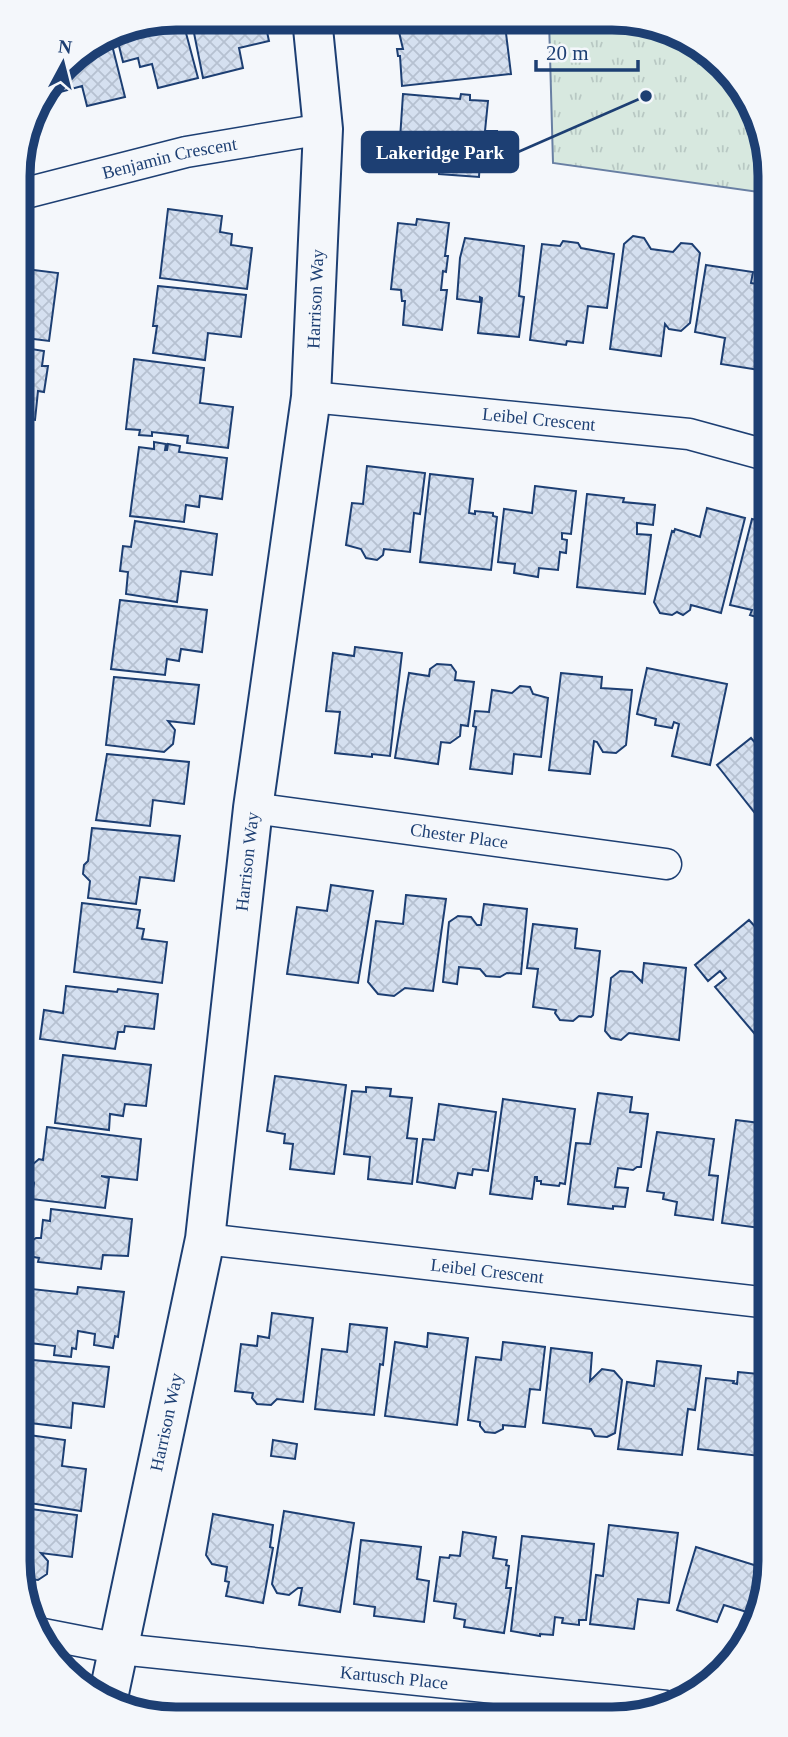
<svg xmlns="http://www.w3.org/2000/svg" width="788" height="1737" font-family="'Times New Roman',serif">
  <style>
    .park { fill: url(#park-tufts); stroke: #687fa3; stroke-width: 2 }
    .building { fill: url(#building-cross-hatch); stroke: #1d3f73; stroke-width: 2 }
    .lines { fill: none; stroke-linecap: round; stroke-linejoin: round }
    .street-casing { stroke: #1d3f73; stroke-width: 33 }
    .secondary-casing { stroke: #1d3f73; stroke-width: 42 }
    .street { stroke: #f4f7fb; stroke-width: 30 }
    .secondary { stroke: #f4f7fb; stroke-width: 38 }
    .labels { text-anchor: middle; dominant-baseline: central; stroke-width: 5; stroke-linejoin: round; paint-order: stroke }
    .street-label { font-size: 18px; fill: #1d3f73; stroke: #f4f7fb }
    .rim { fill: none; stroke: #1d3f73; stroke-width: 9 }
    .leader { fill: none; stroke: #1d3f73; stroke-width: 2.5 }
    .callout-dot { fill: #1d3f73; stroke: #f4f7fb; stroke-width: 2.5 }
    .callout { fill: #1d3f73; stroke: #1d3f73; stroke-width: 2.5 }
    .callout-label { font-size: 19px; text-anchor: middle; font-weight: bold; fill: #fff }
  </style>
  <defs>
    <pattern id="park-tufts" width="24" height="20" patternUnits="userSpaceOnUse" patternTransform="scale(1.75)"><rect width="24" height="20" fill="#d7e8df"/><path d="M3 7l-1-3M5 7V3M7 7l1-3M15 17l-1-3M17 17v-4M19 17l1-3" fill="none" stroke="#b8c8c3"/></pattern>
    <pattern id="building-cross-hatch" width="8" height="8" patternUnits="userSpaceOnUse" patternTransform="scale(1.75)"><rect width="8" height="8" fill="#d5e0f0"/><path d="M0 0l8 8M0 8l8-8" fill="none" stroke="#b6c1d1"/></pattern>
  </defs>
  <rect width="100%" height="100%" fill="#f4f7fb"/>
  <!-- park -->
  <path class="park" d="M 549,20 L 643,20 L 717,57 L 765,134 L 765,193 L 553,163 Z"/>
  <!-- building -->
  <path class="building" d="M 175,18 L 182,18 L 198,78 L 158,88 L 152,64 L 140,67 L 138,58 L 123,62 L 115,30 Z
    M 191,18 L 264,18 L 269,41 L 239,48 L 243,68 L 203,78 Z
    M 428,19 L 497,20 L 496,26 L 505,25 L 511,74 L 402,86 L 400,56 L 398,56 L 397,49 L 403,49 L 399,32 L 426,28 Z
    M 109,33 L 125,97 L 87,106 L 82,86 L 53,94 L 51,83 L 71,57 Z
    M 403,94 L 460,99 L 461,94 L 470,95 L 470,100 L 488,101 L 485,131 L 497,131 L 494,160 L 480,160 L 479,177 L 439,174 L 439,171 L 432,171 L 433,154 L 421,153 L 422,141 L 400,139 Z
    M 168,209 L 222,216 L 220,232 L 232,234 L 231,245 L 252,248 L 247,289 L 160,278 Z
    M 417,219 L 449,223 L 445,256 L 448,256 L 446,272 L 443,271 L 441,290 L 447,290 L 442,330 L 403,325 L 405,301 L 402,301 L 401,290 L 391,289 L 398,223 L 416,225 Z
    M 633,236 L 644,238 L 651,249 L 673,252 L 681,243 L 692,244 L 700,253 L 690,323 L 681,331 L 669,329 L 665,324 L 661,356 L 610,349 L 624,244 Z
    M 465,238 L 524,246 L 519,296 L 524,297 L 519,337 L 478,333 L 482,298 L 480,297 L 480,302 L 457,299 L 460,258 Z
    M 563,241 L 578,243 L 581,248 L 614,254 L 607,308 L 588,306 L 583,343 L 567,341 L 566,345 L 530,340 L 542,244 L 560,246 Z
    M 706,265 L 753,272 L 751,283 L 762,285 L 757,315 L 766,317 L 765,371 L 721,364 L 725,338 L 695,332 Z
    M 18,268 L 58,273 L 49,341 L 18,337 Z
    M 158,286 L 246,295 L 241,337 L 208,333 L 205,360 L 153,353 L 157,326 L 153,326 Z
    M 19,347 L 44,351 L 42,366 L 48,366 L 44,392 L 38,391 L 35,420 L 19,418 Z
    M 134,359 L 204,368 L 200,403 L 233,407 L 228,448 L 187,443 L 188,436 L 152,432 L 152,436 L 139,435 L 140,430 L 126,429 Z
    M 19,427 L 32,429 L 28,461 L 33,466 L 32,475 L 31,481 L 25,486 L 24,499 L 19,498 Z
    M 154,442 L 166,444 L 165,450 L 167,450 L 168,444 L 180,446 L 179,452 L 227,458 L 222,499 L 200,496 L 199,507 L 186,505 L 184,522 L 130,516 L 139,447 L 154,449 Z
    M 367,466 L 425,473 L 420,514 L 414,513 L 410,552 L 384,549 L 383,555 L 377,560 L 366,558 L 361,549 L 346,545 L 352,503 L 363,504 Z
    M 430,474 L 473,479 L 469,513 L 475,514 L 475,511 L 493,513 L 493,516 L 497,517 L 491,570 L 420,562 Z
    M 535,486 L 576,491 L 571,534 L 562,533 L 562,539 L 567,540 L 566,553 L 560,552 L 558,570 L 539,568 L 538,577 L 514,573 L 515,564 L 498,562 L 504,509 L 532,513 Z
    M 587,494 L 624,498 L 623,502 L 655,505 L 653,525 L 637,523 L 637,534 L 651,535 L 645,594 L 577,587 Z
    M 19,506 L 25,506 L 19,561 Z
    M 707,508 L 745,518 L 721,613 L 691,605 L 690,610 L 683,615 L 677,612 L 672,615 L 660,613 L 654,602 L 672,531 L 674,532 L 675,529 L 700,537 Z
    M 752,519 L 766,522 L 767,620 L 750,615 L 752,610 L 730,605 Z
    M 135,521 L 217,534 L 212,575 L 181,571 L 177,602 L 126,594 L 128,572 L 120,571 L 123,546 L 131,547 Z
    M 120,600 L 207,610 L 202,652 L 181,649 L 179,661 L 167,659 L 165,675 L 111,669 Z
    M 355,647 L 402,653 L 390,756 L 372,754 L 372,757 L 335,753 L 340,712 L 326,711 L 333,653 L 354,656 Z
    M 437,664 L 451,665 L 456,672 L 455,680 L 474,682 L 468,726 L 461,725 L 460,736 L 450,743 L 441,742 L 438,764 L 395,758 L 409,673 L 429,676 L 430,669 Z
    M 647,668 L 727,684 L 710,765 L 672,756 L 679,724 L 674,722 L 672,728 L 655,725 L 656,719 L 637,714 Z
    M 561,673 L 602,677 L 601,688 L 632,690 L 626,745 L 616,753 L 603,752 L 597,742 L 594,741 L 590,774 L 549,770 Z
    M 114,677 L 199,685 L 194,724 L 168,721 L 175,730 L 173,744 L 164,752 L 106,745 Z
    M 520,686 L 530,687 L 533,694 L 548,698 L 541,757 L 514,754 L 512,774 L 470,769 L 476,727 L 473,726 L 475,711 L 489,712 L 492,690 L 512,693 Z
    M 751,738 L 765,754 L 767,752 L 767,812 L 766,810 L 758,817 L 717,765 Z
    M 107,754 L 189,762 L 184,804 L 153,800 L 150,826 L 96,820 Z
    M 92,828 L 180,836 L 174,881 L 140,877 L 136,904 L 88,898 L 90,881 L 83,874 L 84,865 L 88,861 Z
    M 763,860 L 768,861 L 768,904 L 757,902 Z
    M 331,885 L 373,891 L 358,983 L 287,974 L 297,907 L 327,911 Z
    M 406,895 L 446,899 L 433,991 L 405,988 L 394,996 L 378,994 L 368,982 L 376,921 L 403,924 Z
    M 82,903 L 140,910 L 137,928 L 144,929 L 142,939 L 167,942 L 162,983 L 74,972 Z
    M 484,904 L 527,909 L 521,974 L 507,973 L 500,977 L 486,976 L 480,969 L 459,967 L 457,984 L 443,982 L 449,922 L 458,916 L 471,917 L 477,925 L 481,925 Z
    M 749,920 L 768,941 L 768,1020 L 754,1033 L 715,987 L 726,978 L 720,971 L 708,981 L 695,965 Z
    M 533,924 L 577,929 L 575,948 L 600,951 L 593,1015 L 591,1017 L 579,1016 L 573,1021 L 560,1020 L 555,1013 L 556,1010 L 533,1007 L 538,969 L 527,968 Z
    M 644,963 L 686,968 L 679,1040 L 629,1033 L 621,1040 L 611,1038 L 605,1031 L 611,978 L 620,971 L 632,972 L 642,982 Z
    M 66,986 L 117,992 L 118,989 L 158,994 L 154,1029 L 125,1026 L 124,1032 L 118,1032 L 115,1049 L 40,1039 L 44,1010 L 63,1013 Z
    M 63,1055 L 151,1065 L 146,1106 L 125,1104 L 123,1116 L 110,1114 L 109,1130 L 55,1123 Z
    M 275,1076 L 346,1085 L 334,1174 L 290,1169 L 293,1144 L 284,1143 L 285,1134 L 267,1131 Z
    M 366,1087 L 391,1089 L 390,1096 L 412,1098 L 407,1138 L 417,1139 L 412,1184 L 368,1179 L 370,1157 L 344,1154 L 352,1091 L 366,1092 Z
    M 598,1093 L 632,1097 L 630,1112 L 648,1114 L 641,1167 L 637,1167 L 633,1170 L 618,1168 L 615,1187 L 628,1188 L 625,1207 L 613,1206 L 613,1209 L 568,1204 L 576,1143 L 590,1144 Z
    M 503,1099 L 575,1109 L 565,1184 L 560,1183 L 559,1186 L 541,1184 L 541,1181 L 537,1181 L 537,1177 L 535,1177 L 532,1199 L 490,1194 Z
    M 439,1104 L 496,1112 L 488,1171 L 473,1169 L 472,1175 L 458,1173 L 455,1188 L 417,1182 L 423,1139 L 434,1140 Z
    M 736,1120 L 769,1124 L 769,1212 L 767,1229 L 722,1223 Z
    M 47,1127 L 141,1139 L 137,1180 L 101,1176 L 109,1178 L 105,1208 L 31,1199 L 34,1183 L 31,1178 L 32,1165 L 39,1159 L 43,1160 Z
    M 657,1132 L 714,1139 L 709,1175 L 718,1176 L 713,1220 L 675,1215 L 677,1202 L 663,1199 L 664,1193 L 647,1191 Z
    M 51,1209 L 132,1219 L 128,1256 L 103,1255 L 101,1269 L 38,1262 L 39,1258 L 34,1257 L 29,1252 L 30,1242 L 36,1238 L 41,1238 L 43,1220 L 50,1221 Z
    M 78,1287 L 124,1292 L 118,1337 L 115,1336 L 113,1348 L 94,1345 L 95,1334 L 78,1331 L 76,1349 L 72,1348 L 71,1357 L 54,1355 L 55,1346 L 22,1342 L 23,1288 L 77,1294 Z
    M 272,1313 L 313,1318 L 303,1402 L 277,1399 L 271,1405 L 257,1404 L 252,1398 L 253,1393 L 235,1391 L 241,1344 L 257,1346 L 258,1336 L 269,1338 Z
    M 350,1324 L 387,1328 L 383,1365 L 380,1364 L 374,1415 L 315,1409 L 322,1349 L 347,1352 Z
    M 428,1333 L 468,1338 L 457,1425 L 385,1416 L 395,1342 L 427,1347 Z
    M 503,1342 L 545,1347 L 540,1390 L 530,1389 L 525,1427 L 503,1425 L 503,1429 L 495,1433 L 485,1432 L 480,1426 L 480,1422 L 468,1420 L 476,1357 L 501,1360 Z
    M 551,1348 L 592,1353 L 590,1381 L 602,1369 L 614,1371 L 622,1380 L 615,1433 L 607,1437 L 595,1436 L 591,1429 L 543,1423 Z
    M 22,1359 L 109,1367 L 104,1407 L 73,1403 L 71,1428 L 22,1422 Z
    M 657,1361 L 701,1366 L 695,1410 L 688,1409 L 682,1455 L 618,1449 L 627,1382 L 654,1386 Z
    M 738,1372 L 769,1375 L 770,1432 L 763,1431 L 760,1456 L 698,1449 L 706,1378 L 734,1381 L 733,1383 L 737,1384 Z
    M 22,1434 L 65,1440 L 62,1466 L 86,1469 L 81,1511 L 23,1502 Z
    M 273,1440 L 297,1444 L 295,1459 L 271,1456 Z
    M 23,1508 L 77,1515 L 72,1557 L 41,1553 L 48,1561 L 47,1574 L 38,1580 L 23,1578 Z
    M 284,1511 L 354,1523 L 340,1612 L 299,1605 L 302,1588 L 298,1588 L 289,1595 L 277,1593 L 272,1584 Z
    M 213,1514 L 273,1525 L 270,1547 L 273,1548 L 263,1603 L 226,1596 L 229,1582 L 225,1581 L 227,1567 L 212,1564 L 206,1555 Z
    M 609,1525 L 678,1533 L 669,1603 L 638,1599 L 634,1629 L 590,1624 L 596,1575 L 603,1576 Z
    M 463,1532 L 496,1537 L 493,1558 L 507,1560 L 506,1565 L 509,1566 L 506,1588 L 511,1588 L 504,1633 L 464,1627 L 465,1620 L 454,1618 L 456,1604 L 434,1601 L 440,1557 L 449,1558 L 450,1555 L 460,1556 Z
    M 522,1536 L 594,1544 L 586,1620 L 579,1620 L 579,1625 L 562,1623 L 563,1618 L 555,1617 L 553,1635 L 540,1634 L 540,1636 L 511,1631 Z
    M 361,1540 L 421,1547 L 417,1579 L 429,1581 L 424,1622 L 374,1616 L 375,1607 L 354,1604 Z
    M 696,1547 L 764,1568 L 750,1613 L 724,1605 L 717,1622 L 677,1610 Z"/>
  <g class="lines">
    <!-- street casing -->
    <g class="street-casing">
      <g id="street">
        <path id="s1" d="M 18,195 L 186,152 L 323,129"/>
        <path id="s2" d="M 311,397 L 689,434 L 766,455"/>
        <path id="s3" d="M 253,808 L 666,864"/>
        <path id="s4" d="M 205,1239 L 769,1303"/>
        <path id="s5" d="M 43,1634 L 120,1649 L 666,1706"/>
      </g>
    </g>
    <!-- secondary casing -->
    <g class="secondary-casing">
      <g id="secondary">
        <path id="s6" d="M 108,1698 L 205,1239 L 253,808 L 311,397 L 323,129 L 312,18"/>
      </g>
    </g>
    <!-- street -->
    <use href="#street" class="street"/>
    <!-- secondary -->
    <use href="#secondary" class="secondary"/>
  </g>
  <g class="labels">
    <!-- street labels -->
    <g class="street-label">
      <text stroke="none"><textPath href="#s1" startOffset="156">Benjamin Crescent</textPath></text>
      <text stroke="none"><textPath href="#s6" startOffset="1416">Harrison Way</textPath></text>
      <text stroke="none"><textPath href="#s2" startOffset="229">Leibel Crescent</textPath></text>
      <text stroke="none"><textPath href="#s3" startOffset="208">Chester Place</textPath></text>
      <text stroke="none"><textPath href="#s6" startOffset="849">Harrison Way</textPath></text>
      <text stroke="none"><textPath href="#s4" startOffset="284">Leibel Crescent</textPath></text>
      <text stroke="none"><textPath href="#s6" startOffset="282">Harrison Way</textPath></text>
      <text stroke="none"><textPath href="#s5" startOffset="354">Kartusch Place</textPath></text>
    </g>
  </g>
  <!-- crop -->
  <path d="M0 0H788V1737H0ZM176 30H612A146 146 0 0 1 758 176V1561A146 146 0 0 1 612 1707H176A146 146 0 0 1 30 1561V176A146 146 0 0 1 176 30Z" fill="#f4f7fb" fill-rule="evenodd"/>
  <path class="rim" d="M176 30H612A146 146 0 0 1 758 176V1561A146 146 0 0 1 612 1707H176A146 146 0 0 1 30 1561V176A146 146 0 0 1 176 30Z"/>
  <!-- callouts -->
  <path class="leader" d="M646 96L518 152"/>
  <circle class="callout-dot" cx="646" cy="96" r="7"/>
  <rect class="callout" x="362" y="132" width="156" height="40" rx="7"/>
  <g class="callout-label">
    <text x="440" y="159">Lakeridge Park</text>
  </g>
  <!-- north arrow -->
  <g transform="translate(63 63) rotate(7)" stroke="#f4f7fb" stroke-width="5" paint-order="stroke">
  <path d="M0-5L12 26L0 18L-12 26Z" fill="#1d3f73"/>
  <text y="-10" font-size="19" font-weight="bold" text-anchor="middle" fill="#1d3f73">N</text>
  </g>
  <!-- scale -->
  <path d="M536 60v10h102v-10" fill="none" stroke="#1d3f73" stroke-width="3.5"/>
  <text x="546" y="60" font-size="21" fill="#1d3f73" stroke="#f4f7fb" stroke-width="5" paint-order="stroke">20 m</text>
</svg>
